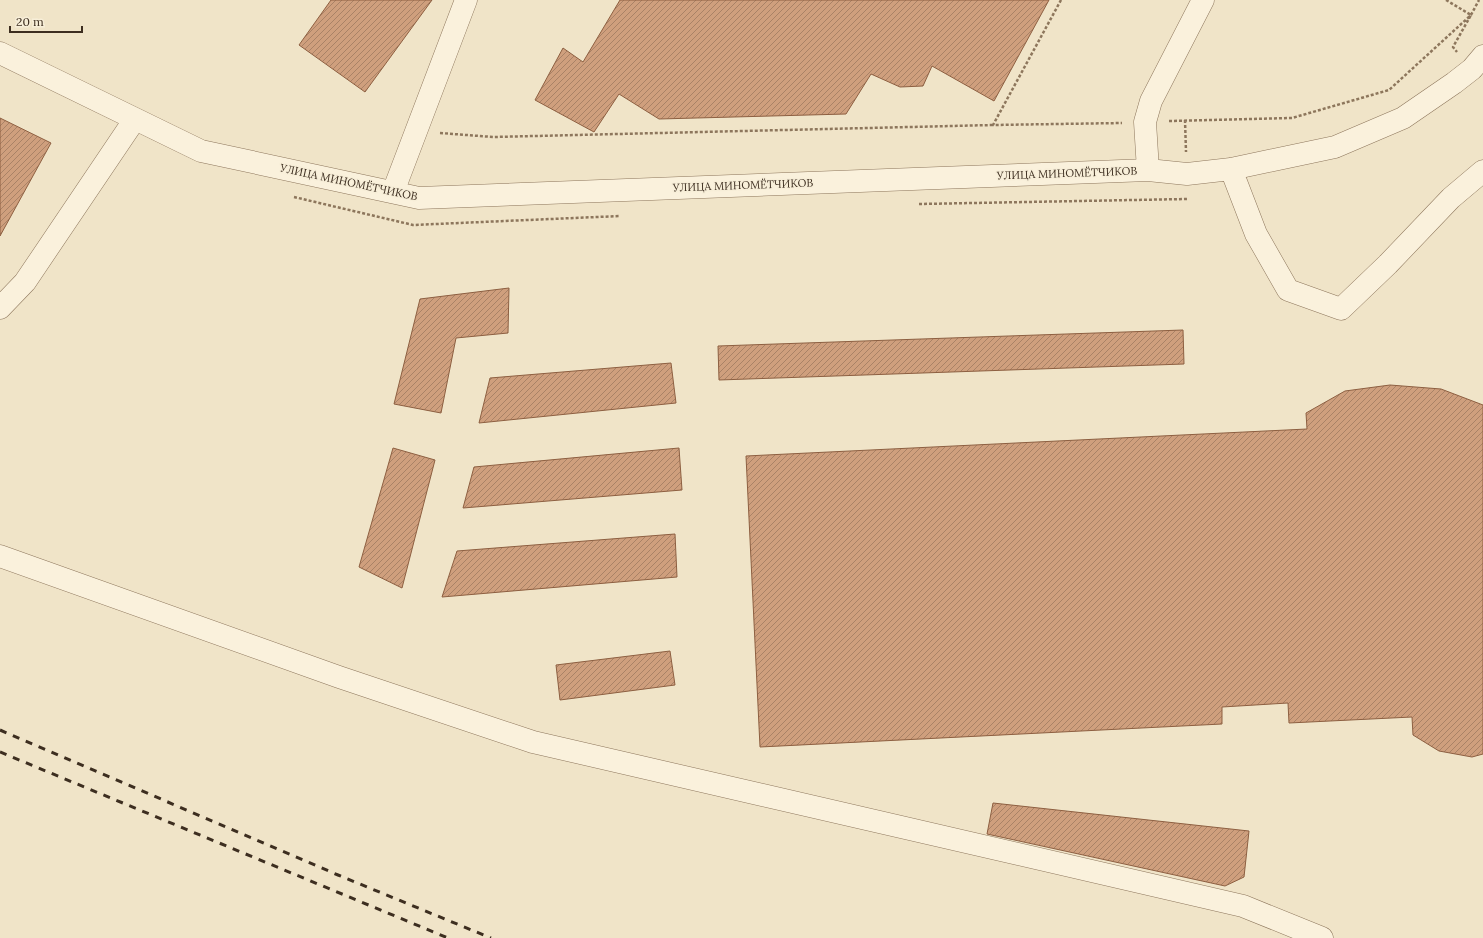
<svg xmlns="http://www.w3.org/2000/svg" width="1483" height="938" font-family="Lora,serif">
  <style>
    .building { fill: url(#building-hatch); stroke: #8d5f41 }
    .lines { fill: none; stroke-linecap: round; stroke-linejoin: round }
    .minor-casing { stroke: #8d765c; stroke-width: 23 }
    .path { stroke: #8d765c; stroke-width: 2.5; stroke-dasharray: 3 2; stroke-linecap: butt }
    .minor { stroke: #faf1dc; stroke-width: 22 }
    .rail { stroke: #3d2e20; stroke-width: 3; stroke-dasharray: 7 7; stroke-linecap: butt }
    .labels { text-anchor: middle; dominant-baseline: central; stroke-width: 3; stroke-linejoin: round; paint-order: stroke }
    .street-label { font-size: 11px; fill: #3d2e20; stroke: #f7eed8 }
  </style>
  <defs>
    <pattern id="building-hatch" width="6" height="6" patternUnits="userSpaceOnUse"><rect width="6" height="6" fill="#cf9f7d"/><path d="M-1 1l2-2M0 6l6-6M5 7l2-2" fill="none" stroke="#a98266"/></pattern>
  </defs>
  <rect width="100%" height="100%" fill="#f0e4c8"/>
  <!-- building -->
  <path class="building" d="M 331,0 L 432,0 L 365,92 L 299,45 Z
    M 620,0 L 1049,0 L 994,101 L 932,66 L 923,86 L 900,87 L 871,74 L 846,114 L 659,119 L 619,94 L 594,132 L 535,100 L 563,48 L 583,62 Z
    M 0,118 L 51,143 L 0,236 Z
    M 509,288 L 508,333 L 456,338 L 441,413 L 394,404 L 420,299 Z
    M 1183,330 L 1184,364 L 719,380 L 718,346 Z
    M 671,363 L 676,403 L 479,423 L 490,378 Z
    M 1390,385 L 1441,389 L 1483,405 L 1483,754 L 1472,757 L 1439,751 L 1413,735 L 1412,717 L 1289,723 L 1288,703 L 1222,707 L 1222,724 L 760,747 L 746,456 L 1307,429 L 1306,413 L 1345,391 Z
    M 393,448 L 435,460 L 402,588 L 359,567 Z
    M 679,448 L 682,490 L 463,508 L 474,467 Z
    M 675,534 L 677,577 L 442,597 L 457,551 Z
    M 670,651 L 675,685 L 560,700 L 556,665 Z
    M 993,803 L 1249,831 L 1244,877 L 1225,886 L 987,834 Z"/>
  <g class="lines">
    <!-- minor casing -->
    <g class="minor-casing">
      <path id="minor" d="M 0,53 L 201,151 L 419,198 L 1148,170 L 1187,174 L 1231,169 L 1335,147 L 1403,118 L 1454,83 L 1472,69 L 1483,56
        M 1231,169 L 1256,234 L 1288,290 L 1341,309 L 1388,264 L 1451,198 L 1483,171
        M 1148,170 L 1145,122 L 1151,101 L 1203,0
        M 393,192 L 466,0
        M 0,308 L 25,282 L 135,119
        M 0,556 L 339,677 L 533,742 L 1243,906 L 1322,938"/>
    </g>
    <!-- path -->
    <path class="path" d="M 1061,0 L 993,125 L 1122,123
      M 1446,0 L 1471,15 L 1453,47 L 1457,52
      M 1185,120 L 1186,152
      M 1169,121 L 1292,118 L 1389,90 L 1471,15 L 1479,0
      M 440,133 L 493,137 L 993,125
      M 294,197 L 413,225 L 620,216
      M 919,204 L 1187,199 L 1187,197"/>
    <!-- minor -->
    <use href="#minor" class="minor"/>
    <!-- rail -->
    <path class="rail" d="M 0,730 L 338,875 L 491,938
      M 0,752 L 448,938"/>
  </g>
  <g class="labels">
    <!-- street labels -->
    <g class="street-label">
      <text transform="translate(1067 173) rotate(-2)">УЛИЦА МИНОМЁТЧИКОВ</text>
      <text transform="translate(349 182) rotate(12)">УЛИЦА МИНОМЁТЧИКОВ</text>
      <text transform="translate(743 185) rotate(-2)">УЛИЦА МИНОМЁТЧИКОВ</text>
    </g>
  </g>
  <!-- scale -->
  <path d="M10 26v6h72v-6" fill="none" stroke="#3d2e20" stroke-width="2"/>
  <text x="16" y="26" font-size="12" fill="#3d2e20" stroke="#f7eed8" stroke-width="3" paint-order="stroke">20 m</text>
</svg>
